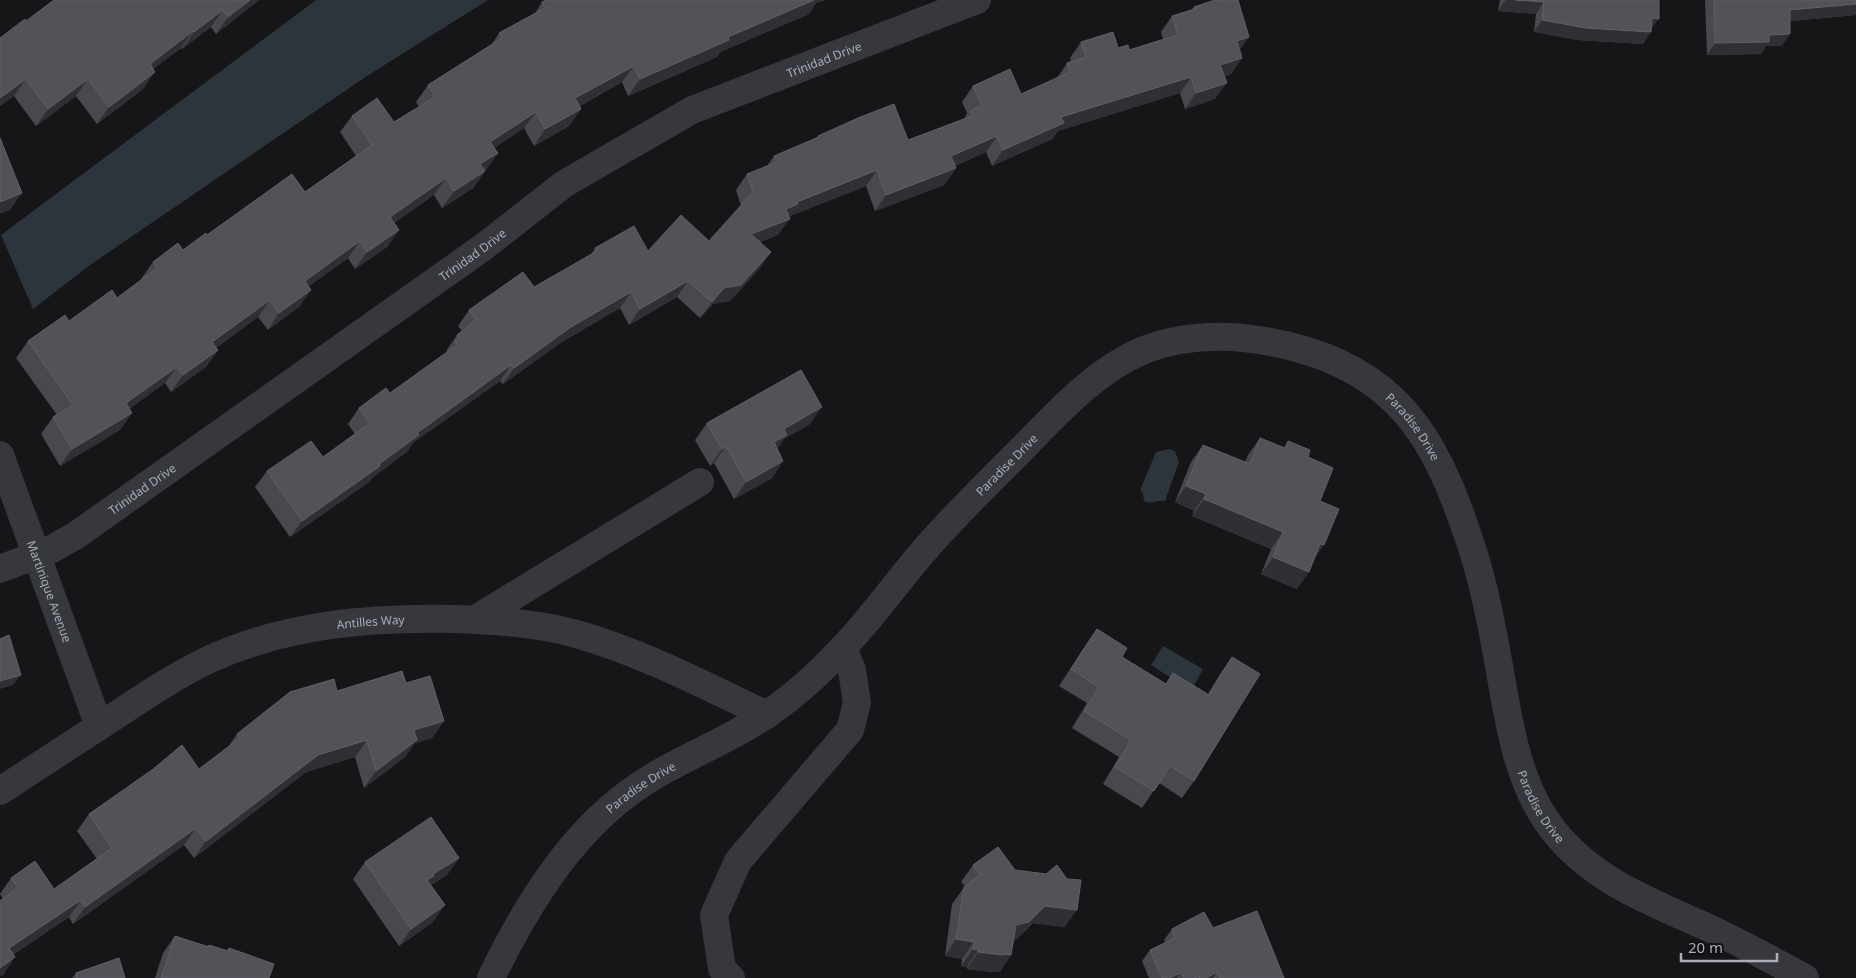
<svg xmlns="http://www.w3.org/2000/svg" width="1856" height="978" font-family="'Noto Sans',sans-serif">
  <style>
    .water { fill: #2c353c }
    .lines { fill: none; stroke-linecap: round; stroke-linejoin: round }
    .minor { stroke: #37383d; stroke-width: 28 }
    .wall { fill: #47494d }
    .shaded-wall { fill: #2f3033 }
    .building { fill: #525359; stroke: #5f6168 }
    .labels { text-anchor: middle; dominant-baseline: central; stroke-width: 5; stroke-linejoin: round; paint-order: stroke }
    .street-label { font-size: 12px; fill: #a8adb8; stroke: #111113 }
  </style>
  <rect width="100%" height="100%" fill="#161618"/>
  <!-- water -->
  <path class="water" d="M 316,0 L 488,0 L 367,76 L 90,265 L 33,309 L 1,235 Z
    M 1169,449 L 1175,451 L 1179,462 L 1165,501 C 1156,500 1152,505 1144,501 L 1143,493 L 1140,490 L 1156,452 Z
    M 1163,646 L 1203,669 L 1191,691 L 1151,665 Z"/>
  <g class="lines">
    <!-- minor -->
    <g class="minor">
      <path id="s1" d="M 0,455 L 99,726"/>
      <path id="s2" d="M 0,569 L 50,550 L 75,536 L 482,248 L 564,184 L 692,110 L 977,0"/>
      <path d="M 474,620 L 700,482"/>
      <path id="s3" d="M 0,791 C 38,766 77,741 115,716 C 145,696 175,676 208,660 C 286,624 371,617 456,619 C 497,621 540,623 580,635 C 645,654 706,686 767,715"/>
      <path id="s4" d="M 491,978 C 524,910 567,838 630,792 C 672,761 723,744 766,715 C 804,690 837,656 866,622 C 887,597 906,571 928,546 C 958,512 991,480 1023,448 C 1059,411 1096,370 1144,350 C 1196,330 1254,335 1307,351 C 1410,382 1442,456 1473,551 C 1485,589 1492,627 1499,666 C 1509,722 1517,785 1554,831 C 1592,879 1646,900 1700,924 C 1736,940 1770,959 1805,978"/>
      <path d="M 731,978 L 722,969 L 714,915 L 738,861 L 850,730 L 857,703 L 852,670 L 843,648"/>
    </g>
  </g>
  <!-- wall -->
  <path class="wall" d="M 259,0 L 216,34 L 211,27 L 182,49 L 181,48 L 153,69 L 143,89 L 97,124 L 76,96 L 36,126 L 14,96 L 0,106 L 0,38 L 26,21 Z
    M 1500,0 L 1659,0 L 1651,29 L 1643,44 L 1578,40 L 1534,32 L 1536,14 L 1498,11 Z
    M 1705,0 L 1856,0 L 1856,15 L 1790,21 L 1782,46 L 1766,46 L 1761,54 L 1707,55 Z
    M 542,2 L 816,3 L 809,14 L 720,52 L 717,57 L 628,96 L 622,82 L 580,106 L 581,109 L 569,126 L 534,146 L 524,128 L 494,148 L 498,153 L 473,188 L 442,208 L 434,195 L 394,223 L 399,230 L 387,247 L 355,269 L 348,258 L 309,286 L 300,306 L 268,330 L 258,317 L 216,348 L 218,350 L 206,367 L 171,392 L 165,383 L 129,409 L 132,413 L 120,430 L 60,466 L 41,434 L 53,417 L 57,415 L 16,358 L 28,341 L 117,298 L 142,280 L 141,279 L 153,262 L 183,250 L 207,235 L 305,192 L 356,156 L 340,132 L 352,116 L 394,122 L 419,107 L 416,102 L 428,85 L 492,44 L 499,33 L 534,15 Z
    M 1194,7 L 1240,51 L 1242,58 L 1231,74 L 1224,76 L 1215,99 L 1185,109 L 1180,93 L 1058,131 L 1052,139 L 992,166 L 986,152 L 955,166 L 956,168 L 944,185 L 875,211 L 866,186 L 790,216 L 778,235 L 760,242 L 760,268 L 730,301 L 713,304 L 700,318 L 677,297 L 629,325 L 620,308 L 560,343 L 503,384 L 500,381 L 413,443 L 408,451 L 373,477 L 369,482 L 290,537 L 255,487 L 267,471 L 323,457 L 355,434 L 348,424 L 359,408 L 390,393 L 447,352 L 446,351 L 457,335 L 462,331 L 458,326 L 469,310 L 534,287 L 591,255 L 595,248 L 648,251 L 709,241 L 741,206 L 736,190 L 747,174 L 767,166 L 774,156 L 816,138 L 818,136 L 908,140 L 964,119 L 967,113 L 962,102 L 973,86 L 1021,94 L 1057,78 L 1067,63 L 1071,61 L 1070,58 L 1081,42 L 1129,50 L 1163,39 L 1161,32 L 1172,16 L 1191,10 Z
    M 707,423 L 810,424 L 784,439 L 777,449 L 783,461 L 772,478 L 734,499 L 714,463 L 710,466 L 695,440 Z
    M 1260,438 L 1284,448 L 1288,441 L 1308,457 L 1320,501 L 1315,557 L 1297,589 L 1261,574 L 1271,549 L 1192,516 L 1194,511 L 1175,502 L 1191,462 L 1203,445 L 1245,462 L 1248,455 Z
    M 1097,629 L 1122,657 L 1166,684 L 1173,673 L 1208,694 L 1220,674 L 1232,657 L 1194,781 L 1182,798 L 1159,783 L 1142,808 L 1103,784 L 1119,757 L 1072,728 L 1087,703 L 1059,686 L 1085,646 Z
    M 406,683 L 444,721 L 432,738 L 415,743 L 405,757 L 364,788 L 355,757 L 306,772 L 194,858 L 184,845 L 73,924 L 69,917 L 14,954 L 4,974 L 0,977 L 0,901 L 3,899 L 0,894 L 11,878 L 54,889 L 97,859 L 77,831 L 89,814 L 199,769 L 228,747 L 237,734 L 337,691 Z
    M 459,858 L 447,875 L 431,885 L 433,922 L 399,946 L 353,879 L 365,862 Z
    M 973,865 L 1015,870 L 1065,927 L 1033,923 L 1017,939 L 1014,940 L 1000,972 L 993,971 L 992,972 L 967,969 L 967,967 L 961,966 L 962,959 L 945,956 L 952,904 L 965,886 L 961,882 Z
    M 1213,928 L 1284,978 L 1149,978 L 1142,961 L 1150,950 L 1165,943 L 1164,940 L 1172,929 Z
    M 175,936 L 208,947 L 209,945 L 227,951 L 229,948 L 269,978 L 155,978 L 163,953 Z
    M 76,973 L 125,978 L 72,978 Z"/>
  <!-- shaded-wall -->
  <path class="shaded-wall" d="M 250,0 L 259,0 L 216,34 L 228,17 Z
    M 811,0 L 827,0 L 816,3 L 809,14 L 720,52 L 717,57 L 628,96 L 640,79 L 728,37 Z
    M 1506,0 L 1515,0 L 1544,2 L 1536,14 L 1498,11 Z
    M 1856,4 L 1856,15 L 1781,22 L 1790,10 Z
    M 223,10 L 211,27 L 182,49 L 194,32 Z
    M 1652,18 L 1659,19 L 1650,30 Z
    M 1542,20 L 1651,32 L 1643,44 L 1578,40 L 1534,32 Z
    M 193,31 L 181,48 L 138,81 L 150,64 Z
    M 1790,34 L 1782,46 L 1766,46 L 1761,54 L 1707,55 L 1715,43 L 1769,35 Z
    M 1249,37 L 1238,53 L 1237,41 Z
    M 1242,58 L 1231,74 L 1209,81 L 1220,65 Z
    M 634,66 L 622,82 L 563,115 L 575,98 Z
    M 155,72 L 143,89 L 97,124 L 109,107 Z
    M 1191,77 L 1180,93 L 1058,131 L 1052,139 L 992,166 L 1003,150 L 1061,117 Z
    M 26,79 L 14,96 L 0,106 L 0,98 Z
    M 88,79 L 76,96 L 36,126 L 48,109 Z
    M 1227,83 L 1215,99 L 1185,109 L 1196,93 Z
    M 581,109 L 569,126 L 534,146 L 545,129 Z
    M 536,112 L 524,128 L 478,159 L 490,142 Z
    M 997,136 L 986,152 L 940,172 L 951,156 Z
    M 498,153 L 486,170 L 468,181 L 480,164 Z
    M 956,168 L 944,185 L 875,211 L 886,195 Z
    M 877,170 L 866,186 L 790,216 L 787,220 L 790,219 L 778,235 L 740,250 L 751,234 L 797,202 Z
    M 485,171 L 473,188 L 442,208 L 454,191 Z
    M 446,178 L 434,195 L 378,234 L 390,217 Z
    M 22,193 L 10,210 L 0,214 L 0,202 Z
    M 399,230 L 387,247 L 355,269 L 367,252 Z
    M 360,241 L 348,258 L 293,298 L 305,281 Z
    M 771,252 L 760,268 L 730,301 L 713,304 L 700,318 L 712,302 L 724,288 Z
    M 688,281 L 677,297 L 629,325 L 640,309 Z
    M 311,290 L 300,306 L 268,330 L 279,313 Z
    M 631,292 L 620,308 L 560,343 L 503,384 L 514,368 L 571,327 Z
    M 270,300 L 258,317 L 201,359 L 212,342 Z
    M 218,350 L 206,367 L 171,392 L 183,375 Z
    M 511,365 L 500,381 L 413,443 L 408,451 L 373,477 L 369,482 L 290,537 L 302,521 L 379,464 L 417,433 Z
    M 177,367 L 165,383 L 114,420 L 126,403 Z
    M 822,407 L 810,424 L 784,439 L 775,452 L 774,442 L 784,429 Z
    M 132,413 L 120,430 L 60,466 L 72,449 Z
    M 726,446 L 714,463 L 710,466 L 722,449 Z
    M 783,461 L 772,478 L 734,499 L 746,482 Z
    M 1186,486 L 1206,494 L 1194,511 L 1175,502 Z
    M 1204,499 L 1283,532 L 1271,549 L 1192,516 Z
    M 1320,544 L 1324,545 L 1312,562 Z
    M 1273,557 L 1309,572 L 1297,589 L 1261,574 Z
    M 21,675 L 13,685 L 0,689 L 0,681 Z
    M 444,721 L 432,738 L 415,743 L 405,757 L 364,788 L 376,771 L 414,730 Z
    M 367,740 L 355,757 L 306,772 L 194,858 L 206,841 L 318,755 Z
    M 196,828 L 184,845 L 73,924 L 85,907 Z
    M 459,858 L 447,875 L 425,888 L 427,880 L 433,874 Z
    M 81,900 L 69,917 L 0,964 L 9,948 Z
    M 445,905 L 433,922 L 399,946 L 411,929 Z
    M 1045,906 L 1077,910 L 1065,927 L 1033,923 L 1017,939 L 1004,942 L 1016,925 Z
    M 956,939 L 974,942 L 962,959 L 945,956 Z
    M 973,949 L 978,950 L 967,967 L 961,966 Z
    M 978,952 L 1004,954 L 1011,955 L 1000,972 L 993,971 L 992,972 L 967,969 Z
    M 15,957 L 4,974 L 0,977 L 0,968 Z
    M 1217,972 L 1213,978 L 1206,978 Z
    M 1181,973 L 1177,978 L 1169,978 Z"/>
  <!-- building -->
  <path class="building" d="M 54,0 L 250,0 L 228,17 L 223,10 L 194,32 L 193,31 L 150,64 L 155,72 L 109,107 L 88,79 L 48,109 L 26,79 L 0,98 L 0,38 L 25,19 L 26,21 Z
    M 546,0 L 814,0 L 728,37 L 729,40 L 640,79 L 634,66 L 575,98 L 581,109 L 545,129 L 536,112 L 490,142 L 498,153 L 480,164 L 485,171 L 454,191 L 446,178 L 390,217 L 399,230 L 367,252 L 360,241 L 305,281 L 311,290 L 279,313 L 270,300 L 212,342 L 218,350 L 183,375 L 177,367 L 126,403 L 132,413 L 72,449 L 53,417 L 73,405 L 28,341 L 65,315 L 69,321 L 112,290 L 117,298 L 157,268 L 153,262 L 178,243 L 183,250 L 206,233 L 207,235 L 292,174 L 305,192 L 372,145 L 352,116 L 377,98 L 394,122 L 435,97 L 428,85 L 502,38 L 499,33 L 545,8 L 542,2 Z
    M 1215,0 L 1219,0 L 1219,1 L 1224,0 L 1238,0 L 1249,37 L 1237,41 L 1242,58 L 1220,65 L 1227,83 L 1196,93 L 1191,77 L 1061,117 L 1064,123 L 1003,150 L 997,136 L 951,156 L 956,168 L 886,195 L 877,170 L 797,202 L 798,204 L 786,209 L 790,219 L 751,234 L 771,252 L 741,285 L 724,288 L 712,302 L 688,281 L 640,309 L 631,292 L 571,327 L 514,368 L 511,365 L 417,433 L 419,435 L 379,464 L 380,466 L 302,521 L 267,471 L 311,441 L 323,457 L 370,423 L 359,408 L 386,388 L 390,393 L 457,345 L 455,341 L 459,338 L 457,335 L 476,320 L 469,310 L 523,272 L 534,287 L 597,251 L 595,248 L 634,226 L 648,251 L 681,215 L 709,241 L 753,192 L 747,174 L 777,162 L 774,156 L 819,137 L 818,136 L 858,118 L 894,104 L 908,140 L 972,116 L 970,111 L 982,105 L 973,86 L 1010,69 L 1021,94 L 1070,72 L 1067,63 L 1086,57 L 1081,42 L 1113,32 L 1118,48 L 1128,45 L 1129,50 L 1178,35 L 1172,16 L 1195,9 L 1194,7 Z
    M 1515,0 L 1659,0 L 1659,19 L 1652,18 L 1651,32 L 1586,28 L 1542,20 L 1544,2 Z
    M 1714,0 L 1856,0 L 1856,4 L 1790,10 L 1790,34 L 1769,35 L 1769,42 L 1715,43 Z
    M 0,138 L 22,193 L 0,202 Z
    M 801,370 L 822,407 L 784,429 L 787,435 L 774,442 L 783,461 L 746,482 L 726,446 L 722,449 L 707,423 Z
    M 1260,438 L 1285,448 L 1288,441 L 1310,450 L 1308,457 L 1333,468 L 1320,501 L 1339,509 L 1324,545 L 1320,544 L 1309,572 L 1273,557 L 1283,532 L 1204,499 L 1206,494 L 1186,486 L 1203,445 L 1250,464 Z
    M 1097,629 L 1127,648 L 1122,657 L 1166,684 L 1173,673 L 1209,695 L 1232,657 L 1260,674 L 1194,781 L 1170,766 L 1154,791 L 1115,767 L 1131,740 L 1084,711 L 1099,687 L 1071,669 Z
    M 9,635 L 21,675 L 0,681 L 0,639 Z
    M 402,671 L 406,683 L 430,676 L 444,721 L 414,730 L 417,740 L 376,771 L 367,740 L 318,755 L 206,841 L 196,828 L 85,907 L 81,900 L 9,948 L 15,957 L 0,968 L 0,901 L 18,888 L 11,878 L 35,861 L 54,889 L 112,848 L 89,814 L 152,770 L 182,745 L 199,769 L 240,738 L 237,734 L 290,692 L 334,679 L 337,691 Z
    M 431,817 L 459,858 L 433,874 L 434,876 L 427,880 L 445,905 L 411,929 L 365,862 Z
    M 998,847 L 1015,870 L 1046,874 L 1057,865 L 1067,879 L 1081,880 L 1077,910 L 1045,906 L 1029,922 L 1016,925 L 1011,955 L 1004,954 L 1003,955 L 978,952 L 978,950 L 973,949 L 974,942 L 956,939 L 964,887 L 980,875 L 973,865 Z
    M 1257,911 L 1284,978 L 1220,978 L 1217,972 L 1206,978 L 1200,978 L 1199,976 L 1194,978 L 1184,978 L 1181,973 L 1169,978 L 1162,978 L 1150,950 L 1175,938 L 1172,929 L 1204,912 L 1213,928 Z
    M 175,936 L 209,947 L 209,945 L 228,951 L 229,948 L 274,964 L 269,978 L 161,978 Z
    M 119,958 L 125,978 L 77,978 L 76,973 Z"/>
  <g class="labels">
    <!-- street labels -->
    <g class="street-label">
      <text stroke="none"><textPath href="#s2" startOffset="974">Trinidad Drive</textPath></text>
      <text stroke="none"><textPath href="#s2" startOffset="569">Trinidad Drive</textPath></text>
      <text stroke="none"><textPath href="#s4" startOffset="1219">Paradise Drive</textPath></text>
      <text stroke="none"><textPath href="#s4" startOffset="739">Paradise Drive</textPath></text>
      <text stroke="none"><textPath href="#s2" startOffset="164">Trinidad Drive</textPath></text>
      <text stroke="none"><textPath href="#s1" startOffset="145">Martinique Avenue</textPath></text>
      <text stroke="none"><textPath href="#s3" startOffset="414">Antilles Way</textPath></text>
      <text stroke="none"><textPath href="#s4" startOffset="246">Paradise Drive</textPath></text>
      <text stroke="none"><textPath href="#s4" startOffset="1624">Paradise Drive</textPath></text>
    </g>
  </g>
  <!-- scale -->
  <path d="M1681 953v8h96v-8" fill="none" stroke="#a8adb8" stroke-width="2.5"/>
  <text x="1688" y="953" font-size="15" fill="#a8adb8" stroke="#111113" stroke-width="4" paint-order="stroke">20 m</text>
</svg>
